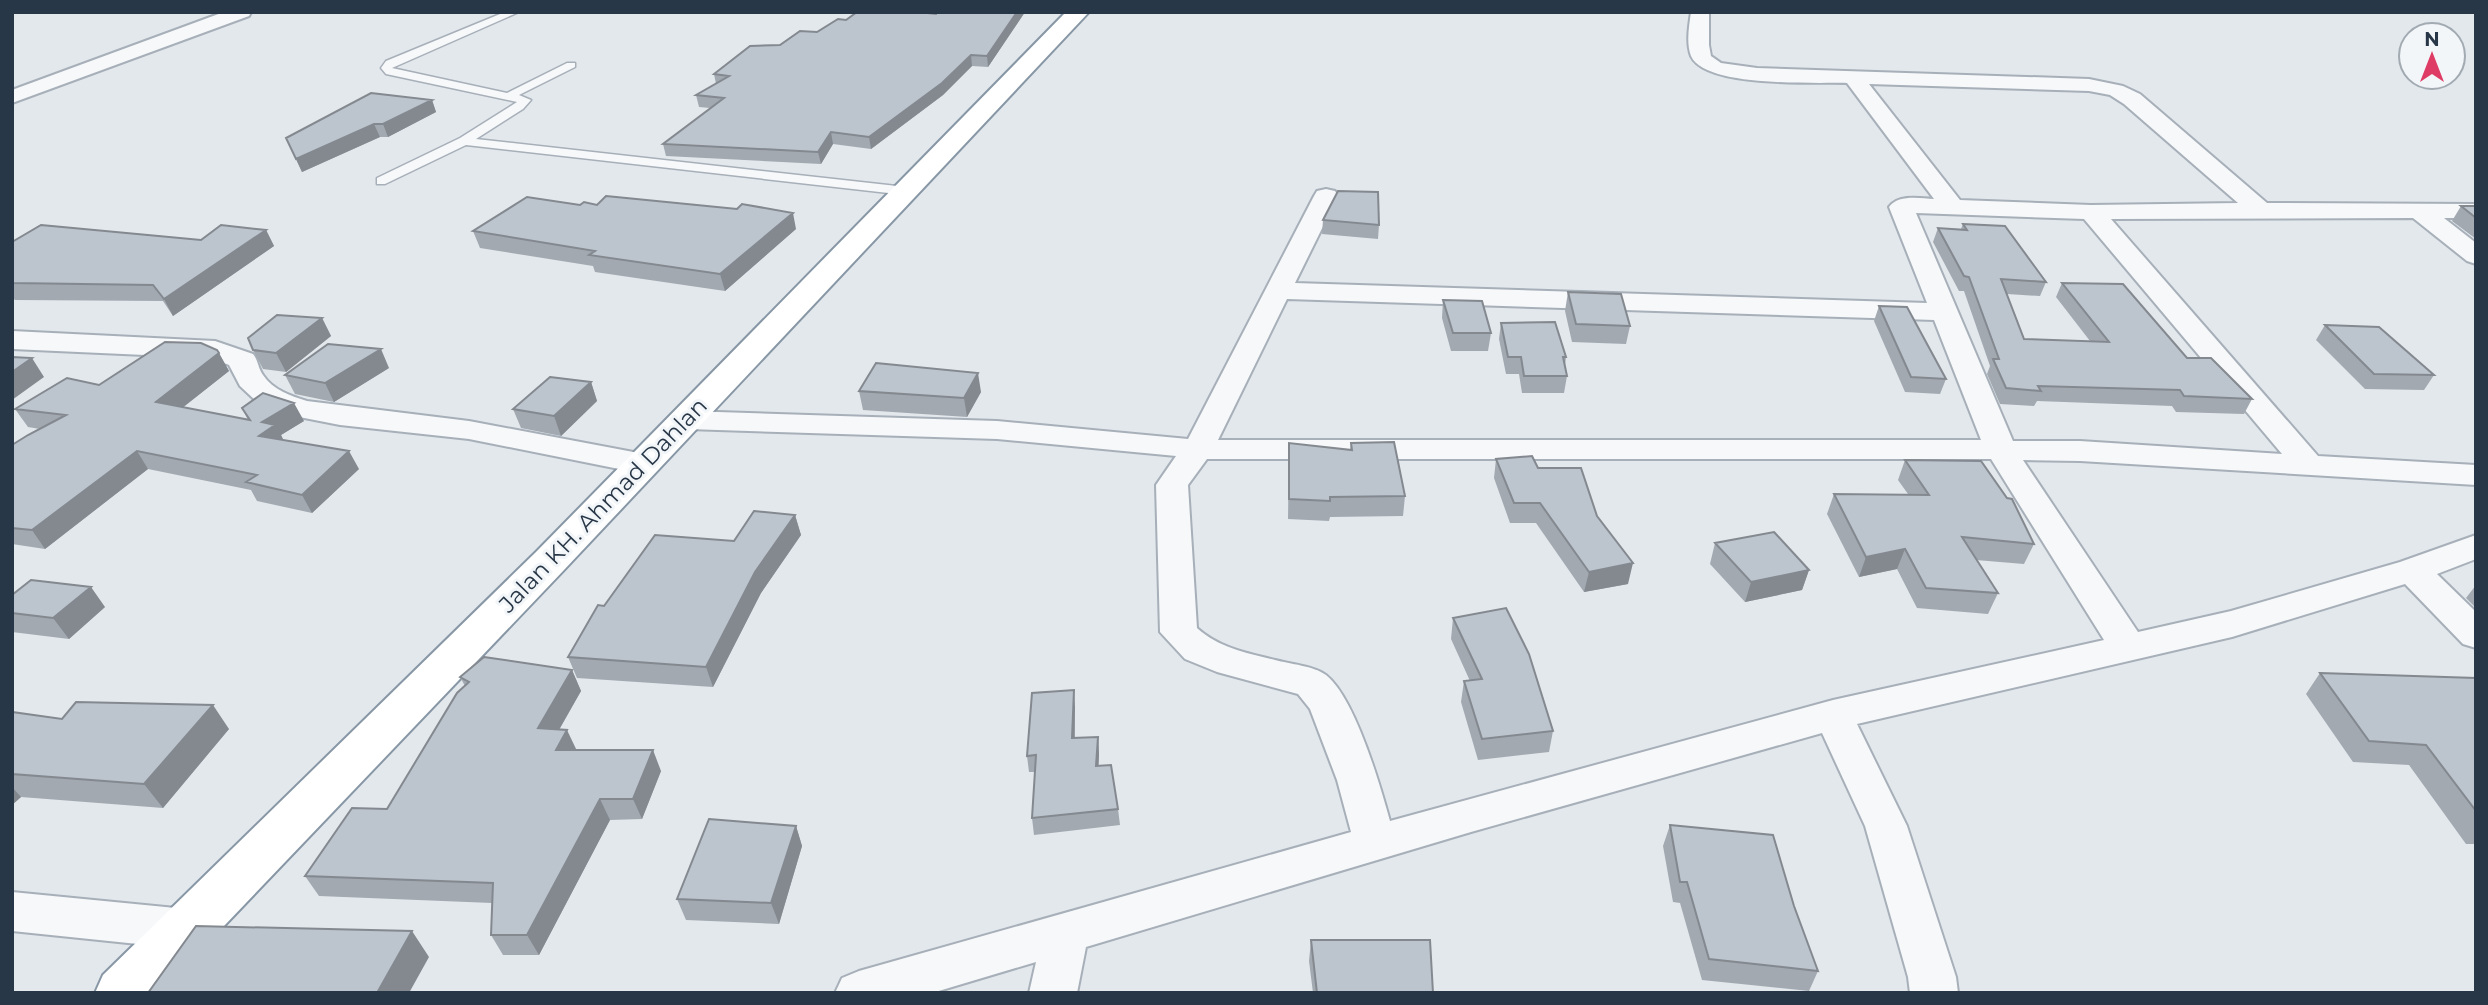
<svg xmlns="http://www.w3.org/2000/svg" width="2488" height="1005" font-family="Montserrat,sans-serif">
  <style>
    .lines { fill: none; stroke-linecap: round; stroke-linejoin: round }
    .lane-casing { stroke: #a7afb8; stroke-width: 3 }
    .street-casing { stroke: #a7afb8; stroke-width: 4 }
    .highway-casing { stroke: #8897a5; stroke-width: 4 }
    .lane { fill: #f6f8fa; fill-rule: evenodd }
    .street { fill: #f6f8fa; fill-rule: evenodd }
    .highway { fill: #fff; fill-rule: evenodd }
    .wall { fill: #a2a9b0 }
    .shaded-wall { fill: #848990 }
    .building { fill: #bcc4cd; stroke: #848990; stroke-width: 2 }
    .labels { text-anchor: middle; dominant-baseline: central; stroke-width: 6; stroke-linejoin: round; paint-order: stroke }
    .street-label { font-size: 23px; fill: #283747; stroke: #f3f6f9 }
  </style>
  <rect width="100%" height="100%" fill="#e3e8ed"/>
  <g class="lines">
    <!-- lane casing -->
    <g class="lane-casing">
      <path id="lane" d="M 505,12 L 519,12 L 392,68 L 507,93 L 567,63 L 575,63 L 575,67 L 519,95 L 531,100 L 523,109 L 476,139 L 906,187 L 912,191 L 906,195 L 466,145 L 385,184 L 377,184 L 377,178 L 460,138 L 517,102 L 386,74 L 381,68 L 386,61 Z"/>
    </g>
    <!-- street casing -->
    <g class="street-casing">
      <path id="street" d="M 224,12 L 251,12 L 249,16 L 12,103 L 12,90 Z
        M 1691,12 L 1709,12 L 1709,45 L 1711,56 L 1721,63 L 1757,68 L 2089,79 L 2123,86 L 2140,94 L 2267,203 L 2476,204 L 2476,218 L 2444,218 L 2476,243 L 2476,264 L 2467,261 L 2413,218 L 2111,219 L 2318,456 L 2476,465 L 2476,485 L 2080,461 L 2023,460 L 2138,632 L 2231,611 L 2400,562 L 2476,535 L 2476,559 L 2437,574 L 2476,612 L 2476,648 L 2463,644 L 2405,584 L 2232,637 L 1857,724 L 1907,826 L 1956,977 L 1958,993 L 1910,993 L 1908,977 L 1865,826 L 1822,733 L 1471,832 L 1086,947 L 1077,993 L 1029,993 L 1036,962 L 932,993 L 835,993 L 842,978 L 859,971 L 1351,832 L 1337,780 L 1310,709 L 1298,694 L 1217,672 L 1185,659 L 1160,632 L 1156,485 L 1176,456 L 997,439 L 687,429 L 676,427 L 672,420 L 676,413 L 687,411 L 997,421 L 1188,439 L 1314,196 L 1317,191 L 1326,189 L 1335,191 L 1338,196 L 1295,283 L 1927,303 L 1889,207 C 1898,194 1920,198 1934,199 L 1847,83 C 1815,82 1705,88 1691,56 C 1686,43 1689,26 1691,12 ZM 1869,84 L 2089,91 L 2110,95 L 2124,104 L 2238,203 L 2091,205 L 1960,200 ZM 1916,213 L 2084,219 L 2282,454 L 2080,441 L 2013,441 ZM 1287,299 L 1934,320 L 1981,440 L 1218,440 ZM 1207,459 L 1991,459 L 2104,640 L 1833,700 L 1390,821 C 1380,785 1355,698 1326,675 C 1314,666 1290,664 1275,660 C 1247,653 1219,648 1197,628 L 1188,485 Z
        M 12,331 L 215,341 L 253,354 C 258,360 258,368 263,375 C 273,390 291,396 307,401 L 469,421 L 644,454 L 655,457 L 660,464 L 655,471 L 644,474 L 469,439 L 340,425 L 289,415 L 257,402 L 240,386 L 229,365 L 211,358 L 12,349 Z
        M 12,892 L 186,909 L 202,915 L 209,929 L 202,943 L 186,949 L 12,931 Z"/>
    </g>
    <!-- highway casing -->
    <g class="highway-casing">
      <path id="highway" d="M 1066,12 L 1089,12 L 564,570 L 160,993 L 95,993 L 103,975 L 536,552 Z"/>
    </g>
    <!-- lane -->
    <use href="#lane" class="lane"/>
    <!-- street -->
    <use href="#street" class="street"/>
    <!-- highway -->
    <use href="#highway" class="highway"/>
  </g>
  <!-- wall -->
  <path class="wall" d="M 937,12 L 1025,12 L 988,67 L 972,66 L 943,95 L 871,149 L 833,144 L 821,164 L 666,156 L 663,144 L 710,108 L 699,107 L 696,95 L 716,84 L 714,74 L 780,45 L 817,32 L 846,20 L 936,14 Z
    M 432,100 L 436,112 L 388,137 L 380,137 L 302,172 L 286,138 Z
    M 580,205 L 796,229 L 725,291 L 595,272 L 593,266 L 480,248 L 473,231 Z
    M 2461,206 L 2476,206 L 2476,239 L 2452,221 Z
    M 1323,220 L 1379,225 L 1378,239 L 1322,234 Z
    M 1963,224 L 2046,282 L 2040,296 L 2007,294 L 2024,339 L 2090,341 L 2056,297 L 2062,283 L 2187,358 L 2252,399 L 2244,414 L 2176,412 L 2172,406 L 2037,401 L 2034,406 L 2000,404 L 1987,374 L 1990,366 L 1964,291 L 1959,291 L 1933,242 L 1938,228 L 1961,229 Z
    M 266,230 L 274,246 L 173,316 L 163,301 L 15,300 L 12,297 L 12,242 L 201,240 Z
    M 1568,292 L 1630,326 L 1626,344 L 1572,342 L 1565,311 Z
    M 1443,300 L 1491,333 L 1488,351 L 1451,351 L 1442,318 Z
    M 1879,306 L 1946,379 L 1940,394 L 1905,392 L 1874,321 Z
    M 322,318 L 331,336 L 286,372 L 263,369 L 253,350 Z
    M 1501,323 L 1566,357 L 1565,366 L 1567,376 L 1564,393 L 1522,393 L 1519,374 L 1506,374 L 1499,339 Z
    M 2325,325 L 2434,375 L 2424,390 L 2365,389 L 2316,340 Z
    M 217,350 L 229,371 L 183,407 L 248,420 L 242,408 L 304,421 L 281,435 L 283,440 L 359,469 L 312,513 L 257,501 L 251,490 L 148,469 L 45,549 L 12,544 L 12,445 L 40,429 L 28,427 L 15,409 Z
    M 389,368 L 334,402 L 295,394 L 285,375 Z
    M 591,382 L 597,401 L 561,436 L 521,428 L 513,409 Z
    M 859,391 L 981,392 L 967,417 L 863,410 Z
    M 1289,443 L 1350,450 L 1351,443 L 1405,496 L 1403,516 L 1330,517 L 1329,521 L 1288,519 Z
    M 1496,459 L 1538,468 L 1597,516 L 1628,584 L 1584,592 L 1536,523 L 1510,523 L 1494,478 Z
    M 1905,460 L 2034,544 L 2024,564 L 1976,560 L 1998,593 L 1988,614 L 1917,608 L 1897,569 L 1859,577 L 1827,514 L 1834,494 L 1908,494 L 1898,480 Z
    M 795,515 L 801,535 L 761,593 L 713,687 L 577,678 L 568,657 L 604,606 L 734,541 Z
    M 1715,543 L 1809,570 L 1802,590 L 1745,602 L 1710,564 Z
    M 2476,585 L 2476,608 L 2466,598 Z
    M 105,607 L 69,639 L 12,632 L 12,613 Z
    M 1453,618 L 1553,731 L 1549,752 L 1478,760 L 1461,702 L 1464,681 L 1470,681 L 1451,639 Z
    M 572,670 L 581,691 L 559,730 L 576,750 L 661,771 L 642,819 L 610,820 L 539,955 L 503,955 L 491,935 L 492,903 L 319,896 L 305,876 L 387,809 L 465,686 L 460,677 Z
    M 2320,673 L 2476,678 L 2476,844 L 2466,844 L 2409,765 L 2353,762 L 2306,694 Z
    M 1075,707 L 1075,738 L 1098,737 L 1099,754 L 1098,766 L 1118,809 L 1120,825 L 1034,835 L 1032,818 L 1035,772 L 1029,772 L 1027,756 Z
    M 12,712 L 62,719 L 229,729 L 163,808 L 21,797 L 12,805 Z
    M 1670,825 L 1794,906 L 1818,971 L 1809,991 L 1702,980 L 1680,903 L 1673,902 L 1663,846 Z
    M 796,826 L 802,846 L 779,924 L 686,920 L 677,899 Z
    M 1311,940 L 1433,993 L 1313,993 L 1309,961 Z"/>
  <!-- shaded-wall -->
  <path class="shaded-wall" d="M 1017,12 L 1025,12 L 988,67 L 987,56 Z
    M 971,55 L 972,66 L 943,95 L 871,149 L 869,137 Z
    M 432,100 L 436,112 L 388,137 L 383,124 Z
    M 374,124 L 380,137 L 302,172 L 296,159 Z
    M 831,132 L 833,144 L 821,164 L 818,152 Z
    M 793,213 L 796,229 L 725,291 L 720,274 Z
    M 266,230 L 274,246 L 173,316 L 164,299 Z
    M 322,318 L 331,336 L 286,372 L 276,353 Z
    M 381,349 L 389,368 L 334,402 L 325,383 Z
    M 219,353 L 229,371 L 167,420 L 156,402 Z
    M 32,358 L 44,377 L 12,400 L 12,372 Z
    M 978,373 L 981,392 L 967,417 L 964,398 Z
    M 591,382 L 597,401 L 561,436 L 554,416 Z
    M 294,403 L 304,421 L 281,435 L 285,443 L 259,436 L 262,422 Z
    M 137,451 L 148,469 L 45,549 L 32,530 Z
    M 349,451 L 359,469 L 312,513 L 302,495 Z
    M 795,515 L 801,535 L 761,593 L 713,687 L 706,667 L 755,572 Z
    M 1905,549 L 1897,569 L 1859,577 L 1866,557 Z
    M 1633,563 L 1628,584 L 1584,592 L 1589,572 Z
    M 1809,570 L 1802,590 L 1745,602 L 1751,582 Z
    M 91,587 L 105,607 L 69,639 L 53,618 Z
    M 572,670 L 581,691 L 548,749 L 538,728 Z
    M 1074,690 L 1075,707 L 1074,754 L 1072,738 Z
    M 213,705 L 229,729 L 163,808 L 144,784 Z
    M 567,730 L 577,751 L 556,750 Z
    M 1098,737 L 1099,754 L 1098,783 L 1096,766 Z
    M 653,750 L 661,771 L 642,819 L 633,799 Z
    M 12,787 L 21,797 L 12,805 Z
    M 600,799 L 610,820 L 539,955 L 527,935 Z
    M 796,826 L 802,846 L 779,924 L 771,903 Z
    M 412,931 L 429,957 L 409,993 L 377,993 Z"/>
  <!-- building -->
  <path class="building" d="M 857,12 L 918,12 L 936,14 L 937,12 L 1017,12 L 987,56 L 971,55 L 942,83 L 869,137 L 831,132 L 818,152 L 663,144 L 724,98 L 696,95 L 729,76 L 714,74 L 750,46 L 780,45 L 800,31 L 817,32 L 838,19 L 846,20 Z
    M 371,93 L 432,100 L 383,124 L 374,124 L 296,159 L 286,138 Z
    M 1338,191 L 1378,192 L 1379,225 L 1323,220 Z
    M 606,196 L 737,209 L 742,204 L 793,213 L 720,274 L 589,255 L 595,251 L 473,231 L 527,197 L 580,205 L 584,202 L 597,205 Z
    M 2461,206 L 2476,206 L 2476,218 Z
    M 1963,224 L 2005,226 L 2046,282 L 2001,279 L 2024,339 L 2109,342 L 2062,283 L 2123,284 L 2187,358 L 2211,358 L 2252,399 L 2184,396 L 2180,390 L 2038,386 L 2041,391 L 2006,388 L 1993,359 L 1999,359 L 1969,277 L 1964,276 L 1938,228 L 1967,230 Z
    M 41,225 L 201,240 L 221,225 L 266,230 L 164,299 L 153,285 L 12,283 L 12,242 Z
    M 1568,292 L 1621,294 L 1630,326 L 1576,324 Z
    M 1443,300 L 1482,301 L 1491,333 L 1453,333 Z
    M 1879,306 L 1907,307 L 1946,379 L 1911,377 Z
    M 277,315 L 322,318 L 276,353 L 253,350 L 248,338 Z
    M 1555,322 L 1566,357 L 1563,357 L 1567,376 L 1524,376 L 1521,357 L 1508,357 L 1501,323 Z
    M 2325,325 L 2379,327 L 2434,375 L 2374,374 Z
    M 165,342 L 201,343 L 217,350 L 219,353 L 156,402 L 250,420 L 242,408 L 263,393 L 294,403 L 262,422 L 275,425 L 259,436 L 349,451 L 302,495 L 246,482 L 257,475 L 137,451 L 32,530 L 12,528 L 12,445 L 28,435 L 66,415 L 15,409 L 67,378 L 99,385 Z
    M 328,344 L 381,349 L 325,383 L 285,375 Z
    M 12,357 L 32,358 L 12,372 Z
    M 876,363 L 978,373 L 964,398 L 859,391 Z
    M 550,377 L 591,382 L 554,416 L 513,409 Z
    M 1394,442 L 1405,496 L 1330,497 L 1330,501 L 1289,499 L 1289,443 L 1352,450 L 1351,443 Z
    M 1532,456 L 1538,468 L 1581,468 L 1597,516 L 1633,563 L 1589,572 L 1540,503 L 1514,503 L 1496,459 Z
    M 1905,460 L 1981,461 L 2007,498 L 2012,499 L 2034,544 L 1962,537 L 1998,593 L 1926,588 L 1905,549 L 1866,557 L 1834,494 L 1929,495 Z
    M 754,511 L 795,515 L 755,572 L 706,667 L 568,657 L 598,605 L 604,606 L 655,535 L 734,541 Z
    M 1774,532 L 1809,570 L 1751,582 L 1715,543 Z
    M 31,580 L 91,587 L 53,618 L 12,613 L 12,595 Z
    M 1506,608 L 1529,654 L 1553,731 L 1482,739 L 1464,681 L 1482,679 L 1453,618 Z
    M 484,657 L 572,670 L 538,728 L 567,730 L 556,750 L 653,750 L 633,799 L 600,799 L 527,935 L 491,935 L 493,883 L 305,876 L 352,808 L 387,809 L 457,693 L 469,682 L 460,677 Z
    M 2320,673 L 2476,678 L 2476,811 L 2426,745 L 2369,741 Z
    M 1074,690 L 1072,738 L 1098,737 L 1096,766 L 1111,765 L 1118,809 L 1032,818 L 1036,755 L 1027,756 L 1032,693 Z
    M 76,702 L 213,705 L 144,784 L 12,774 L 12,712 L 62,719 Z
    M 709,819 L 796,826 L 771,903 L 677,899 Z
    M 1670,825 L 1773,835 L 1794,906 L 1818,971 L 1709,959 L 1687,882 L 1680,882 Z
    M 196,926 L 412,931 L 377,993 L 148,993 Z
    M 1311,940 L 1430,940 L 1433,993 L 1317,993 Z"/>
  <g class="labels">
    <!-- street labels -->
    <g class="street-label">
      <text transform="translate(603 505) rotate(-46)">Jalan KH. Ahmad Dahlan</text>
    </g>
  </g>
  <!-- border -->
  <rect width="2488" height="1005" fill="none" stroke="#283747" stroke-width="28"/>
  <!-- north arrow -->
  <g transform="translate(2432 56)"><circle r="33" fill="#f3f6f9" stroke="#a2aab2" stroke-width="2"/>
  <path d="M0-5L12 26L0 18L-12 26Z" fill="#de3b65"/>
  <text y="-10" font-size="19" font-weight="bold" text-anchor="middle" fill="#283747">N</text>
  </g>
</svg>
